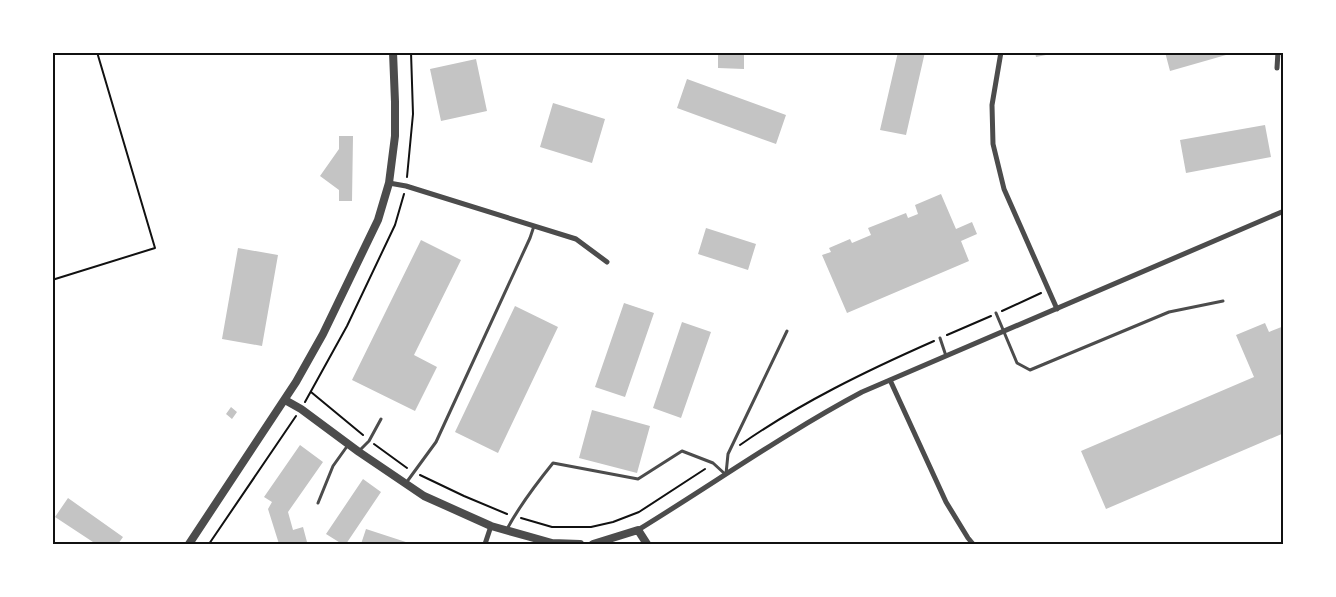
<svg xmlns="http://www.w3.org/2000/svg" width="1336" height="597" font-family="Helvetica,sans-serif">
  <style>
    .building { fill: #c4c4c4 }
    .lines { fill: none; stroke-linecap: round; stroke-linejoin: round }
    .path { stroke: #111; stroke-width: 2 }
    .service { stroke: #4c4c4c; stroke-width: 3 }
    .minor { stroke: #4c4c4c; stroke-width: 5 }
    .tertiary { stroke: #4c4c4c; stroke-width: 8 }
    .neatline { fill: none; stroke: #111; stroke-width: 2 }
  </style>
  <rect width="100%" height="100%" fill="#fff"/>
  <!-- building -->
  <path class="building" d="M 718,52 L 744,52 L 744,69 L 718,68 Z
    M 898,52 L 925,52 L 906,135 L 880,130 Z
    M 1035,52 L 1056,52 L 1056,53 L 1036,57 Z
    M 1165,52 L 1233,52 L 1233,53 L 1170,71 Z
    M 476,59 L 487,111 L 441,121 L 430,69 Z
    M 687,79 L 786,115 L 776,144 L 677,108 Z
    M 553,103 L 605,119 L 592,163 L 540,147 Z
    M 1265,125 L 1271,157 L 1186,173 L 1180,140 Z
    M 339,136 L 353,136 L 352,201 L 339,201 L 339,190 L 320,176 L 339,149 Z
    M 941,194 L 956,229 L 972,222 L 977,234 L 961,241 L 969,261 L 847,313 L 822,255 L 831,252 L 829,248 L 850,239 L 852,243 L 871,235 L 868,228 L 906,213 L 908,218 L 918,214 L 915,205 Z
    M 706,228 L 756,244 L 748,270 L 698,254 Z
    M 421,240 L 461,260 L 414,355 L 437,367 L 415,411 L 352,380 Z
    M 238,248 L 278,255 L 262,346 L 222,339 Z
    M 624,303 L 654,313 L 625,397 L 595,387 Z
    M 515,306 L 558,327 L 498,453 L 455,432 Z
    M 682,322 L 711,332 L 681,418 L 653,408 Z
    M 1265,323 L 1269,332 L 1284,326 L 1284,433 L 1106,509 L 1081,451 L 1254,377 L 1236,335 Z
    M 231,407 L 237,412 L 232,419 L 226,414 Z
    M 592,410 L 650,426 L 637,473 L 579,458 Z
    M 300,445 L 323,462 L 288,512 L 293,530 L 303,527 L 307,542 L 300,544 L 279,544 L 268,509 L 272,502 L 264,497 Z
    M 363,479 L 381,492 L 346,544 L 342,544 L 326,534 Z
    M 68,498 L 123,537 L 118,544 L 96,544 L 55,517 Z
    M 366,529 L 412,544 L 361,544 Z"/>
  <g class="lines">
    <!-- path -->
    <path class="path" d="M 407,177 L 413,114 L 411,52
      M 52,280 L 155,248 L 97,52
      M 1002,311 L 1041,293
      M 947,335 L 991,316
      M 311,392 L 363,435
      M 305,402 L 347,326 L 395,225 L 404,194
      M 374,444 L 407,468
      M 740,445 C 800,403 866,371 934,341
      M 420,475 L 464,496 L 507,514
      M 521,518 L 552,527 L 591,527 L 613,522 L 639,512 L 705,469
      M 209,544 L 296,416"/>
    <!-- service -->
    <path class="service" d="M 996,313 L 1017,363 L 1030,370 L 1169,312 L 1223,301
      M 940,338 L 946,356
      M 359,451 L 369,441 L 381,419
      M 726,474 L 728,454 L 787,331
      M 406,483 L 436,442 L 530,238 L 534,226
      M 318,503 L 333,466 L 348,445
      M 507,529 C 520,505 536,484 553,463 L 638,479 L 682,451 L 713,463 L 725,474"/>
    <!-- minor -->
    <path class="minor" d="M 1001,52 L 992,105 L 993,144 L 1004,189 L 1057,309
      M 1277,68 L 1278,52
      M 389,183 L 406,186 L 576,239 L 607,262
      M 890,380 L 946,502 L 968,538 L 973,544
      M 638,530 C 713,484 785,433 862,392 L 1284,211
      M 485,544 L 491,526"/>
    <!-- tertiary -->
    <path class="tertiary" d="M 285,400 L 301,409 L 359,452 L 424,496 L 491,526 L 552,543 L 580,544
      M 189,544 L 296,382 L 323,334 L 378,220 L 389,183 L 395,136 L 395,102 L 393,52
      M 593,544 L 638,530 L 647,544"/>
  </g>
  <!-- border -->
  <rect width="1336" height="597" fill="none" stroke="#ffffff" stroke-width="108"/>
  <rect x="54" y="54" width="1228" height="489" class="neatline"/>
</svg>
